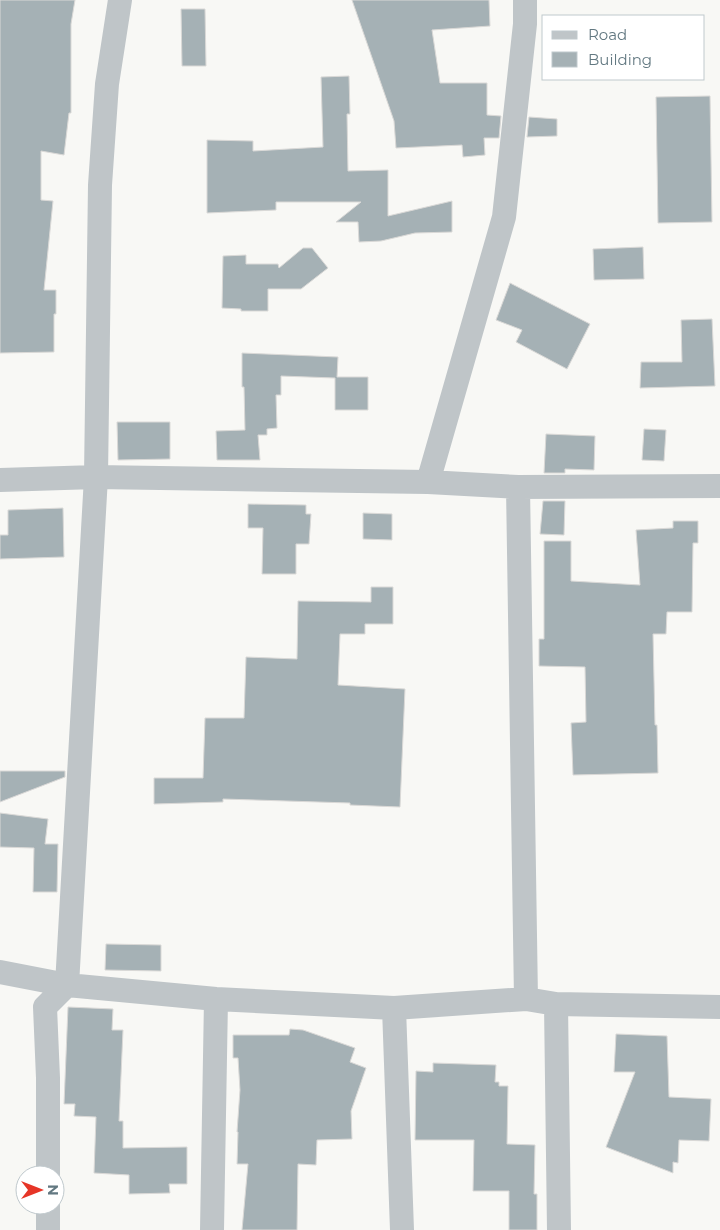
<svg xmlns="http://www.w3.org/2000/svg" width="720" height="1230" font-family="Montserrat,sans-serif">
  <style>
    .building { fill: #a5b1b5; stroke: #dad9d7 }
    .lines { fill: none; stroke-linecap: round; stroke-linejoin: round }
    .street { stroke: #bfc5c8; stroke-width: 24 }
  </style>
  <rect width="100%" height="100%" fill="#f8f8f5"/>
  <!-- building -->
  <path class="building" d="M 0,0 L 75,0 L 71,24 L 71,113 L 69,113 L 64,155 L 41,151 L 41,200 L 53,201 L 44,290 L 56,290 L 56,314 L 54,314 L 54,352 L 0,353 Z
    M 352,0 L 489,0 L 490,26 L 432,30 L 440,83 L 487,83 L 487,115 L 501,116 L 499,138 L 484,138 L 485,155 L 463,157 L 462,145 L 396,148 L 394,121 Z
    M 181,9 L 205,9 L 206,66 L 182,66 Z
    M 349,76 L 350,114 L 347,114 L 348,171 L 388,170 L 388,216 L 452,201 L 452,232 L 415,233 L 381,241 L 359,242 L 358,222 L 336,222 L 361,202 L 276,202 L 276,210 L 207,213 L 207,140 L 253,141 L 253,151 L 323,147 L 321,77 Z
    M 710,96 L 712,222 L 658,223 L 656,97 Z
    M 529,117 L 557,119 L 557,136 L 527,137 Z
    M 643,247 L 644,279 L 594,280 L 593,249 Z
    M 303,248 L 312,248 L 328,268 L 301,289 L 268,289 L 268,311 L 241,311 L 241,309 L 222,308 L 223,256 L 246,255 L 246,264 L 278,264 L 279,268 Z
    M 510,283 L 590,324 L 567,369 L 516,342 L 522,330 L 496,320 Z
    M 712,319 L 715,386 L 640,388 L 641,362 L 682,362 L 681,320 Z
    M 242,353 L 338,357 L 337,377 L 368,377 L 368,410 L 335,410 L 335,378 L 281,376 L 281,395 L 276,395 L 277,428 L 267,429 L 267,435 L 258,435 L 260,460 L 217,460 L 216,431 L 245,430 L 244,387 L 242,387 Z
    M 117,422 L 170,422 L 170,459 L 118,460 Z
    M 644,429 L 666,430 L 664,461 L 642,460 Z
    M 546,434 L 595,436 L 594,470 L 565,469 L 565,473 L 544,473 Z
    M 543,501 L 565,501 L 564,535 L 540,534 Z
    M 248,504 L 306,505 L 306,514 L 311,514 L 309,544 L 296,544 L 296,574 L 262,574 L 263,528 L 248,528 Z
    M 63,508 L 64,557 L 0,559 L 0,535 L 8,535 L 8,510 Z
    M 363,513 L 392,514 L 392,540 L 363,539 Z
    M 673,521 L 698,521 L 698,543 L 693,543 L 692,612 L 667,612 L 666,634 L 653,634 L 655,725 L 657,725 L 658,773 L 573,775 L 571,723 L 586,722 L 585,667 L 539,666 L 539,639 L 544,639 L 544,541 L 571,541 L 571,581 L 640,585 L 636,530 L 673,528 Z
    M 371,587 L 393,587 L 393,624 L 365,624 L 365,634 L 340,634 L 338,685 L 405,689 L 400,807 L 350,805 L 350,803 L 223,799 L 223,802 L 154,804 L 154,778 L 203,778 L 205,718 L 244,718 L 246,657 L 297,659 L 298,601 L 371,602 Z
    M 0,771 L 65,771 L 65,777 L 0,802 Z
    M 0,813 L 48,819 L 45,844 L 58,844 L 57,892 L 33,892 L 34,848 L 0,847 Z
    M 106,944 L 161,945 L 161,971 L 105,970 Z
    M 68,1007 L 113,1009 L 112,1030 L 123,1030 L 119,1121 L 123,1121 L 123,1148 L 187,1147 L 187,1184 L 169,1184 L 170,1193 L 129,1194 L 129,1175 L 94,1173 L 96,1117 L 74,1116 L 75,1104 L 64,1104 Z
    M 290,1029 L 303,1030 L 355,1048 L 350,1062 L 366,1068 L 351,1111 L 352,1139 L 317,1140 L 316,1165 L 298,1164 L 297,1230 L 242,1230 L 248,1164 L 237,1164 L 238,1132 L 237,1132 L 240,1090 L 238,1058 L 233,1058 L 233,1035 L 289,1035 Z
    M 616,1034 L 667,1036 L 669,1097 L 711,1099 L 709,1141 L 679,1140 L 678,1163 L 673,1162 L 673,1173 L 606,1147 L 635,1072 L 614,1072 Z
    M 433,1063 L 496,1065 L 495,1082 L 499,1082 L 499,1086 L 508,1086 L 507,1144 L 535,1145 L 534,1194 L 537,1194 L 537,1230 L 509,1230 L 509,1191 L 473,1191 L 474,1140 L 415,1140 L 416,1071 L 433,1072 Z"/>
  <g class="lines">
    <!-- street -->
    <path class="street" d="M 0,480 L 96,477 L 428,482 L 518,487 L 720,486
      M 428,482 L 504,217 L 525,24 L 525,0
      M 518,487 L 526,999
      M 0,972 L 67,985 L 216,999 L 394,1008 L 526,999 L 556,1004 L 720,1007
      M 556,1004 L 559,1230
      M 394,1008 L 402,1230
      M 48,1175 L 48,1078 L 45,1007 L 67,985 L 96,477 L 100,185 L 107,84 L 120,0
      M 48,1230 L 48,1205
      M 212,1230 L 216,999"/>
  </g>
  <!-- legend -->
  <rect x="542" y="15" width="162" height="65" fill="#ffffff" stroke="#c0c9cd"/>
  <rect x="552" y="31" width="25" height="8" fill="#bfc5c8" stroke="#c0c9cd"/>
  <text x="588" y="40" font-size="15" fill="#627881">Road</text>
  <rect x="552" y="52" width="25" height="15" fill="#a5b1b5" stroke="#c0c9cd"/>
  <text x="588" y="65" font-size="15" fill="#627881">Building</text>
  <!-- north arrow -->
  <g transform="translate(40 1190) rotate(90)"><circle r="24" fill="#ffffff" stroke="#c0c9cd"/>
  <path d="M0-4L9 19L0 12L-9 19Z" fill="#e63527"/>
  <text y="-8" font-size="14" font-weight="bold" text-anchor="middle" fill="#627881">N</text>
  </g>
</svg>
